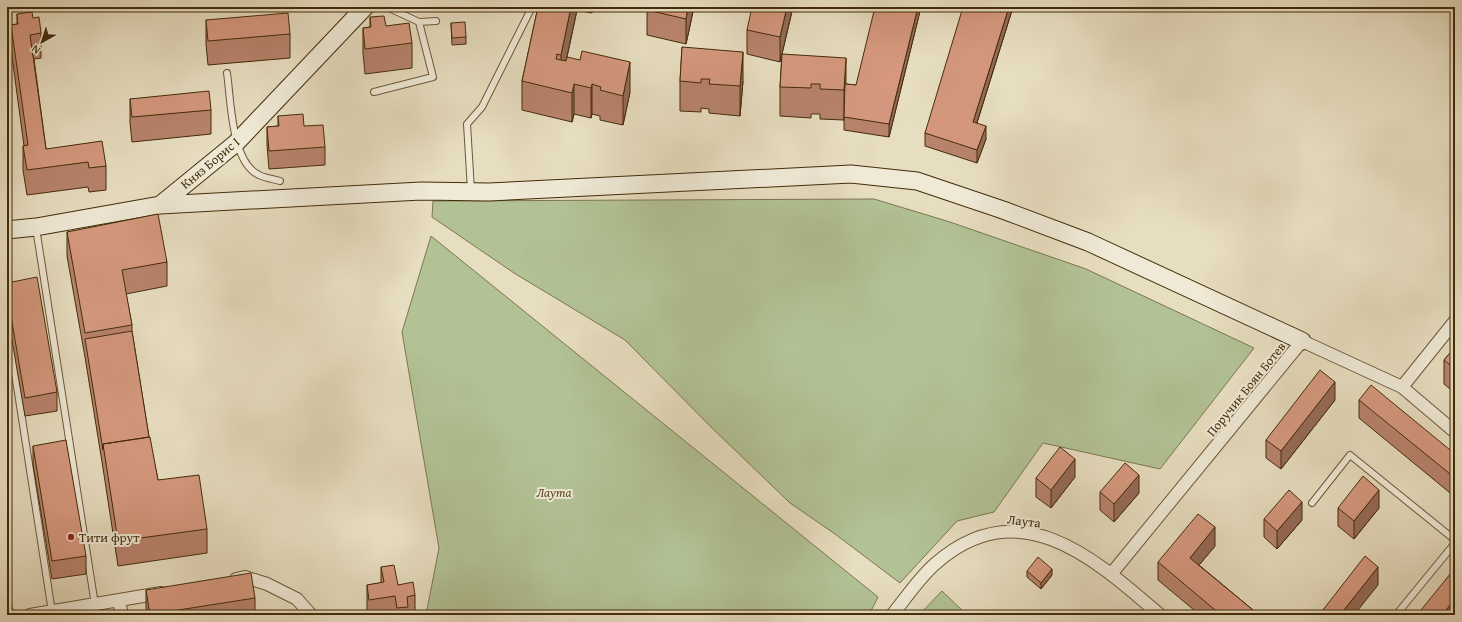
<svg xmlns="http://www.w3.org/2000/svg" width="1462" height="622" font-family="'Gentium Book Plus',serif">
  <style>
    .green { fill: #b2c295; stroke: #7b774f }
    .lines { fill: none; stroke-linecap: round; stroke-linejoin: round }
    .lane-casing { stroke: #6d5837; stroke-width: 8 }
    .street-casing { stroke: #6d5837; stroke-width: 14 }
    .secondary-casing { stroke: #442c09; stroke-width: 19 }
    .lane { stroke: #efe9d6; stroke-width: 6 }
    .street { stroke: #efe9d6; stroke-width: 12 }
    .secondary { stroke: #efe9d6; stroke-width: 17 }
    .wall { fill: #b7836c; stroke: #442c09 }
    .shaded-wall { fill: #956a58; stroke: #442c09 }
    .building { fill: #d5987e; stroke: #442c09 }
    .poi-dot { fill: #8f2418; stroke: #efe9d6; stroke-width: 1.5 }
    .labels { text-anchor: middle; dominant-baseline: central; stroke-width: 4; stroke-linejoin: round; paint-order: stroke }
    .street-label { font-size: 13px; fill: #442c09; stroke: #efe9d6 }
    .park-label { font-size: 13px; font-style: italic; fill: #5a4a25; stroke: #efe9d6 }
    .poi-label { font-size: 13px; fill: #442c09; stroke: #efe9d6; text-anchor: start }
  </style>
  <rect width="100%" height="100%" fill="#e7ddc0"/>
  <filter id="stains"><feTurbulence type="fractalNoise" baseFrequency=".005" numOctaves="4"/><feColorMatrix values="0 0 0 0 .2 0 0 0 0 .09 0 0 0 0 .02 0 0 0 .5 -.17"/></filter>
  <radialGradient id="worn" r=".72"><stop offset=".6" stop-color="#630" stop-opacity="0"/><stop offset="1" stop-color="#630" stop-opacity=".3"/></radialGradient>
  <!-- green -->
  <path class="green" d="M 874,199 L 950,222 L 1086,269 L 1254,348 L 1160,469 L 1043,443 L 994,512 L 957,521 L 900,583 L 835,534 L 790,503 L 712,428 L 625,340 L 514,273 L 432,217 L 433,201 Z
    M 431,236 L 878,597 L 869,615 L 426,615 L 439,548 L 402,332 Z
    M 942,591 L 967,615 L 919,615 Z"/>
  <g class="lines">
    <!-- lane casing -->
    <g class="lane-casing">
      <path id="lane" d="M 419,22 L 436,21
        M 227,73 C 231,100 231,162 259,175 C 265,178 273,179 280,181
        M 374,92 L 433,77 L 419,22 L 387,7
        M 471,190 L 467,124 L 482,107 L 532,7
        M 36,228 L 95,605
        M 7,322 L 52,612
        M 1312,503 L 1350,455 L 1455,540
        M 7,598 L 10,615
        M 1396,615 L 1455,543"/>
    </g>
    <!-- street casing -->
    <g class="street-casing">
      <path id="street" d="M 1402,387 L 1455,321
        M 1112,573 L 1302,341 L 1402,387 L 1455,432
        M 236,579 L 245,577 L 267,584 L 297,599 L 311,615
        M 119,601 L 122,615
        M 30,615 L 161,593
        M 892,615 C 906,598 919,578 935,564 C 1019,490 1094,558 1160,615"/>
    </g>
    <!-- secondary casing -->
    <g class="secondary-casing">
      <path id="secondary" d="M 160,205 L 236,143 L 365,7
        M 7,230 L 36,227 L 160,205 L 421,191 L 489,192 L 851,174 L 917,181 L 1003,210 L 1088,242 L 1302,341"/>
    </g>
    <!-- lane -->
    <use href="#lane" class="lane"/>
    <!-- street -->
    <use href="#street" class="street"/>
    <!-- secondary -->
    <use href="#secondary" class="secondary"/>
  </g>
  <!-- wall -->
  <path class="wall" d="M 538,7 L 593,7 L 592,13 L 577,10 L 567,57 L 630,92 L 623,125 L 600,120 L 600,116 L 592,114 L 591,118 L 574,114 L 572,122 L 522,110 L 522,81 Z
    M 648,7 L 694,7 L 686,44 L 647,35 L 647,10 Z
    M 793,7 L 782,54 L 846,84 L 856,85 L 921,7 L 889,137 L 844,130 L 844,120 L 820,119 L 820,114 L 811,114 L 811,118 L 780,116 L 780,87 L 782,55 L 780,62 L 747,54 L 747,30 Z
    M 1013,7 L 977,123 L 986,139 L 977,163 L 925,146 L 925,133 Z
    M 17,14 L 33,18 L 41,33 L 41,58 L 34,59 L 46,149 L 106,166 L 106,190 L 89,192 L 88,187 L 27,195 L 23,170 L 23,146 L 24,146 L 11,49 L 11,25 L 17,24 Z
    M 370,17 L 412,43 L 412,68 L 365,74 L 363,53 L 363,28 L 370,27 Z
    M 206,20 L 290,34 L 290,58 L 208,65 L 206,44 Z
    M 451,23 L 466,37 L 466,44 L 452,45 Z
    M 682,47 L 743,81 L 740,116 L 709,113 L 709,109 L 701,108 L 701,112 L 680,111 L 680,81 Z
    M 130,99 L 211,110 L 211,134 L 132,142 L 130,123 Z
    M 278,116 L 304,126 L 325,147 L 325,165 L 269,169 L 267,145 L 267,127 L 278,126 Z
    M 67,232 L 167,262 L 167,286 L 126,294 L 132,325 L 132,331 L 149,437 L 158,480 L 207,529 L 207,553 L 118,566 L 103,468 L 85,357 L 67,256 Z
    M 7,283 L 57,392 L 57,411 L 25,416 L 7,311 Z
    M 1455,347 L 1455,393 L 1444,384 L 1444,360 Z
    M 1335,400 L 1281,469 L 1266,458 L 1266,440 Z
    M 1359,400 L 1455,454 L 1455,497 L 1359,418 Z
    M 33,446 L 86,556 L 86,574 L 52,579 L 33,464 Z
    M 1075,477 L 1051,508 L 1036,497 L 1036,478 Z
    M 1100,492 L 1139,493 L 1114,522 L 1100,510 Z
    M 1338,508 L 1379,508 L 1354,539 L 1338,526 Z
    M 1264,519 L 1302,520 L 1277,549 L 1264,537 Z
    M 1215,546 L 1199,565 L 1259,615 L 1200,615 L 1158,580 L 1158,562 Z
    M 381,567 L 398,585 L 415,595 L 415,615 L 368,615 L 367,609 L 367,585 L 381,583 Z
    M 1027,571 L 1052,575 L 1041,589 L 1027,577 Z
    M 146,590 L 255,598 L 255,615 L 147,615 L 146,608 Z"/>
  <!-- shaded-wall -->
  <path class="shaded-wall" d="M 571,7 L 577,7 L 577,10 L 561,84 L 561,55 Z
    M 688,7 L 694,7 L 686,44 L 686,19 Z
    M 787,7 L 793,7 L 780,62 L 780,37 Z
    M 918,7 L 921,7 L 889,137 L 889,124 Z
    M 1009,7 L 1013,7 L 973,135 L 973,122 Z
    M 743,52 L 743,81 L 740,116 L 740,86 Z
    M 846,58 L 846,87 L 844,120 L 844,90 Z
    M 630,62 L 630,92 L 623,125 L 623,96 Z
    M 574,84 L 574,114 L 572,122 L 572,93 Z
    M 592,84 L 592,114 L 591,118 L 591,88 Z
    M 986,126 L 986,139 L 977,163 L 977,150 Z
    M 1335,382 L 1335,400 L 1281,469 L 1281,451 Z
    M 1075,459 L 1075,477 L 1051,508 L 1051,490 Z
    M 1139,475 L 1139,493 L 1114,522 L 1114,504 Z
    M 1379,490 L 1379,508 L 1354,539 L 1354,521 Z
    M 1302,502 L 1302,520 L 1277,549 L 1277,531 Z
    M 1215,527 L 1215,546 L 1190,576 L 1190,558 Z
    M 1378,567 L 1378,585 L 1354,615 L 1340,615 Z
    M 1052,569 L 1052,575 L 1041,589 L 1041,583 Z
    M 1455,599 L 1455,615 L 1442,615 Z"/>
  <!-- building -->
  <path class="building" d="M 538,7 L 571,7 L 561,55 L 557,54 L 556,59 L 566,61 L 567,57 L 580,60 L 582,51 L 630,62 L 623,96 L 600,90 L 601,87 L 592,84 L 591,88 L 574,84 L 572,93 L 522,81 Z
    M 648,7 L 688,7 L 686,19 L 647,10 Z
    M 752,7 L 787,7 L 780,37 L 747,30 Z
    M 875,7 L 918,7 L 889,124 L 844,117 L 845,84 L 856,85 Z
    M 963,7 L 1009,7 L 973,122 L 986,126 L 977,150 L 925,133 Z
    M 32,12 L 33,18 L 39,17 L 41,33 L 30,35 L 46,149 L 102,141 L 106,166 L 89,168 L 88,162 L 27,170 L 23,146 L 28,145 L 11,25 L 18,24 L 17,14 Z
    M 288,13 L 290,34 L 208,41 L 206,20 Z
    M 384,16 L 386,26 L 409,23 L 412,43 L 365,49 L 363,28 L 371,27 L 370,17 Z
    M 465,22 L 466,37 L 452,38 L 451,23 Z
    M 682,47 L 743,52 L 740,86 L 709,84 L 710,79 L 701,79 L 701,83 L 680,81 Z
    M 782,54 L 846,58 L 844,90 L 820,89 L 820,84 L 811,84 L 811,88 L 780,87 Z
    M 209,91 L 211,110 L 132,117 L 130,99 Z
    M 303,114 L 304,126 L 323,125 L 325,147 L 269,151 L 267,127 L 279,126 L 278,116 Z
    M 158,214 L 167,262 L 122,270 L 132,325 L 85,333 L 67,232 Z
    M 37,277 L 57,392 L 25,398 L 7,293 L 7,283 Z
    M 132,331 L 149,437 L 103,444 L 103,450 L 85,339 Z
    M 1455,347 L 1455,369 L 1444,360 Z
    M 1320,370 L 1335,382 L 1281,451 L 1266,440 Z
    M 1371,385 L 1455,454 L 1455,478 L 1359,400 Z
    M 150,437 L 158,480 L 199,475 L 207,529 L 118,541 L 103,444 Z
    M 66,440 L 86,556 L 52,561 L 33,446 Z
    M 1060,447 L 1075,459 L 1051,490 L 1036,478 Z
    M 1125,463 L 1139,475 L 1114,504 L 1100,492 Z
    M 1363,476 L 1379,490 L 1354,521 L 1338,508 Z
    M 1289,490 L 1302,502 L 1277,531 L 1264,519 Z
    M 1198,514 L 1215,527 L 1190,558 L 1259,615 L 1221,615 L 1158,562 Z
    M 1365,556 L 1378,567 L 1340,615 L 1319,615 Z
    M 1038,557 L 1052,569 L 1041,583 L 1027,571 Z
    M 394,565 L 398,585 L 413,582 L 415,595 L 407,597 L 408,607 L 397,608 L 395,596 L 369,600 L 367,585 L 384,582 L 381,567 Z
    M 1455,568 L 1455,599 L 1442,615 L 1417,615 Z
    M 251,573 L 255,598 L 172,611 L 173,615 L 150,615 L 146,590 Z"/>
  <!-- markers -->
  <circle class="poi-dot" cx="71" cy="537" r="4"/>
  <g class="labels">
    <!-- street labels -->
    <g class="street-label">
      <text transform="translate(210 163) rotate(-40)">Княз Борис I</text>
      <text transform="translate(1246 389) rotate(-51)">Поручик Боян Ботев</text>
      <text transform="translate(1024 521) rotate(7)">Лаута</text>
    </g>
    <!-- park labels -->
    <g class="park-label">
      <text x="554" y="492">Лаута</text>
    </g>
    <!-- poi labels -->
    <g class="poi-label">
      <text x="79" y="537">Тити фрут</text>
    </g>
  </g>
  <!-- margin -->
  <rect width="1462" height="622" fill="none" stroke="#e7ddc0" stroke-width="24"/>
  <rect x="8" y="8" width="1446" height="606" fill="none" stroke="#442c09" stroke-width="2"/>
  <rect x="12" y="12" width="1438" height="598" fill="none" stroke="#442c09"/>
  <!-- north arrow -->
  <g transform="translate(42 42) rotate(219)" stroke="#efe9d6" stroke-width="3" paint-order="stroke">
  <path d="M0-3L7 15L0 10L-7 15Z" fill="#442c09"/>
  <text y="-6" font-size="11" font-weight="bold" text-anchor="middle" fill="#442c09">N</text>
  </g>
  <rect width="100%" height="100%" filter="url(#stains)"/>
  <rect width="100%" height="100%" fill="url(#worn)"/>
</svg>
